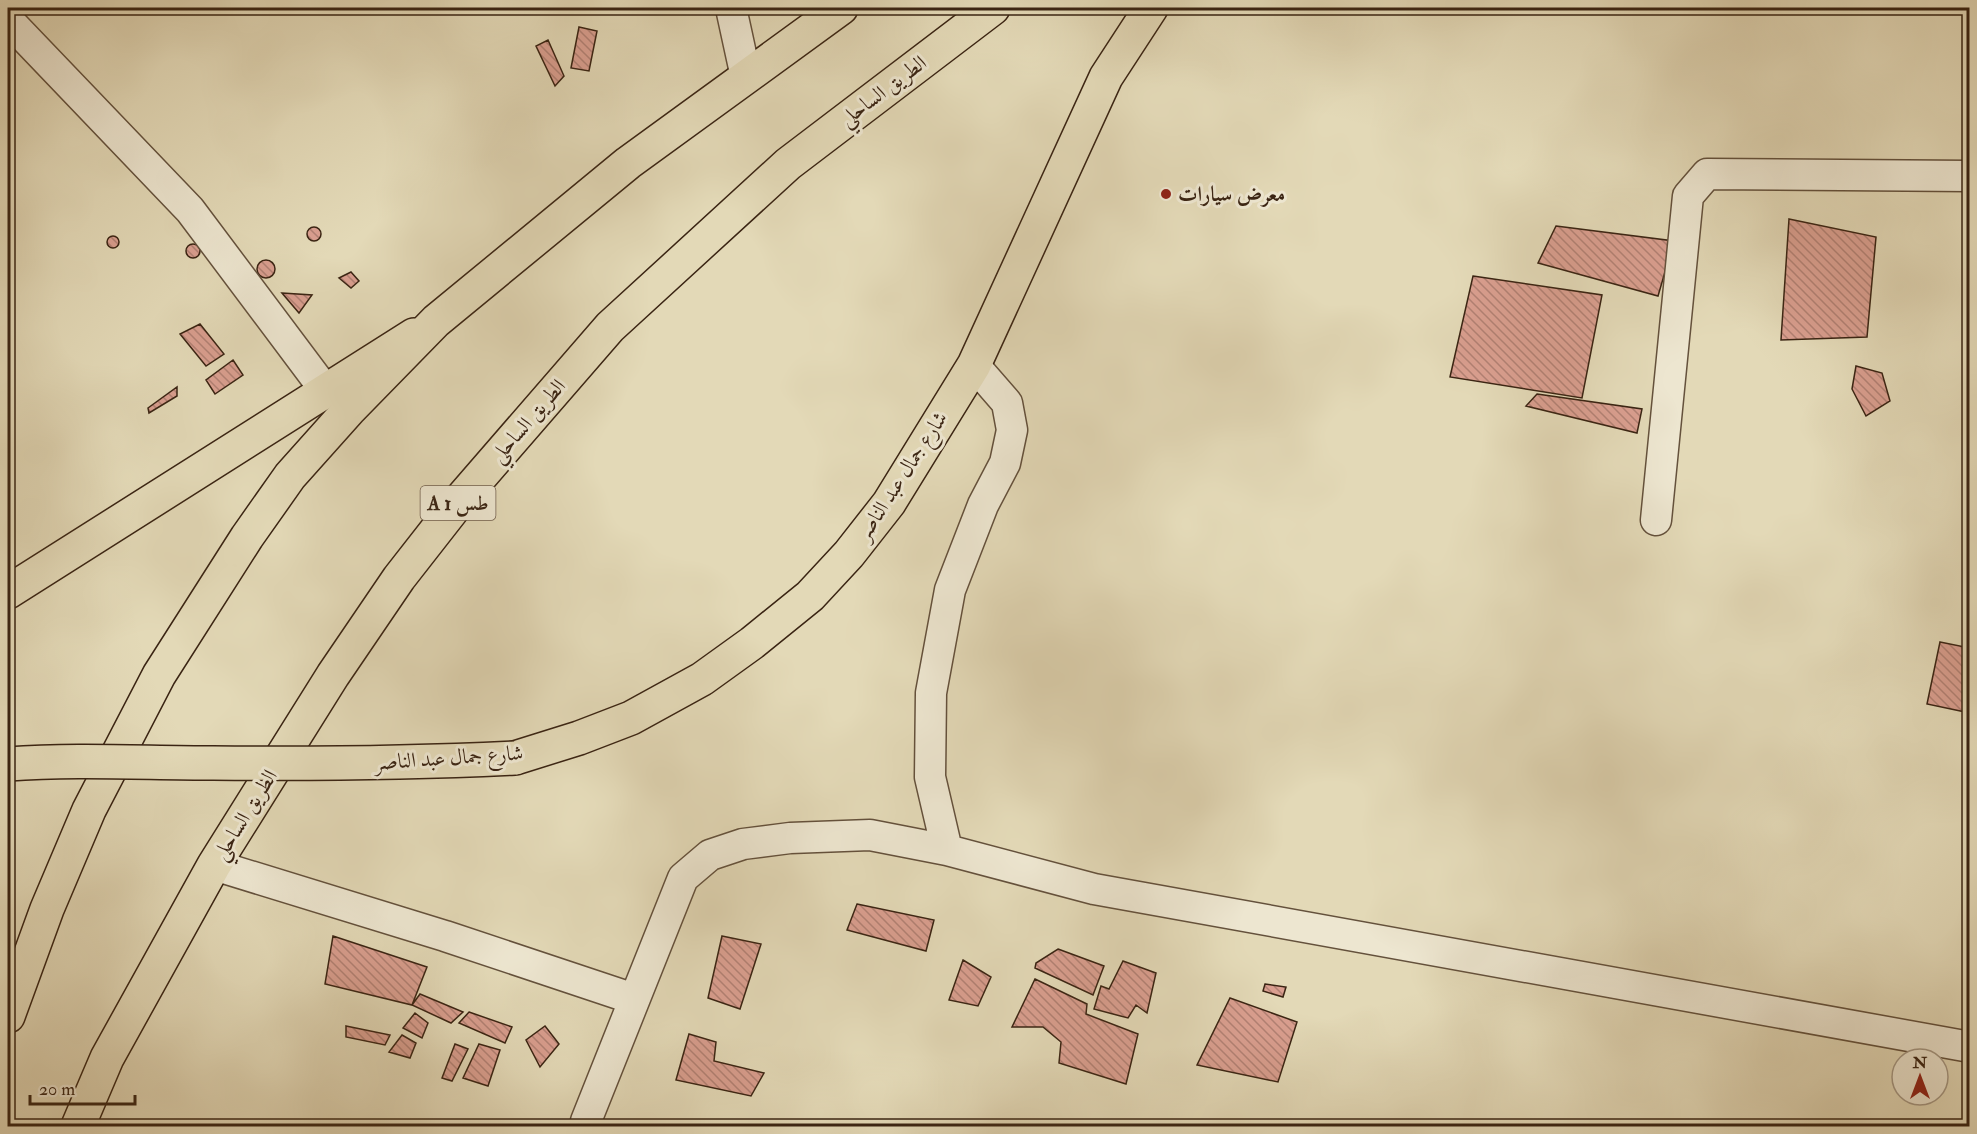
<svg xmlns="http://www.w3.org/2000/svg" width="1977" height="1134" font-family="'IM FELL Double Pica',Amiri,serif">
  <style>
    .building { fill: url(#building-back-hatch); stroke: #3a2413; stroke-width: 1.5 }
    .lines { fill: none; stroke-linecap: round; stroke-linejoin: round }
    .minor-casing { stroke: #64513c; stroke-width: 33 }
    .primary-casing { stroke: #3a2413; stroke-width: 36 }
    .trunk-casing { stroke: #3a2413; stroke-width: 36 }
    .minor { stroke: #ede6d0; stroke-width: 30 }
    .primary { stroke: #e3d9b7; stroke-width: 33 }
    .trunk { stroke: #e3d9b7; stroke-width: 33 }
    .primary-bridge-casing { stroke: #3a2413; stroke-width: 36; stroke-linecap: butt }
    .primary-bridge { stroke: #e3d9b7; stroke-width: 33 }
    .poi-dot { fill: #8f2418; stroke: #ede6d0; stroke-width: 2 }
    .labels { text-anchor: middle; dominant-baseline: central; stroke-width: 6; stroke-linejoin: round; paint-order: stroke }
    .shield { fill: #ede6d0; stroke: #705e4c; stroke-width: 1.5 }
    .shield-label { font-size: 20px; font-weight: bold; fill: #3a2413 }
    .street-label { font-size: 21px; fill: #3a2413; stroke: #ede6d0 }
    .poi-label { font-size: 21px; font-weight: bold; fill: #3a2413; stroke: #ede6d0; text-anchor: start }
  </style>
  <defs>
    <pattern id="building-back-hatch" width="6" height="6" patternUnits="userSpaceOnUse" patternTransform="scale(1.5)"><rect width="6" height="6" fill="#da9f90"/><path d="M-1 5l2 2M0 0l6 6M5-1l2 2" fill="none" stroke="#b28174"/></pattern>
  </defs>
  <rect width="100%" height="100%" fill="#e3d9b7"/>
  <filter id="stains"><feTurbulence type="fractalNoise" baseFrequency=".00333" numOctaves="4"/><feColorMatrix values="0 0 0 0 .2 0 0 0 0 .09 0 0 0 0 .02 0 0 0 .5 -.17"/></filter>
  <radialGradient id="worn" r=".72"><stop offset=".6" stop-color="#630" stop-opacity="0"/><stop offset="1" stop-color="#630" stop-opacity=".3"/></radialGradient>
  <!-- building -->
  <path class="building" d="M 579,27 L 597,31 L 589,71 L 571,68 Z
    M 548,40 L 564,76 L 555,86 L 536,46 Z
    M 1789,219 L 1876,237 L 1867,337 L 1781,340 Z
    M 1556,226 L 1674,241 L 1658,296 L 1538,263 Z
    M307 234a7 7 0 1 1 14 0a7 7 0 1 1-14 0Z
    M107 242a6 6 0 1 1 12 0a6 6 0 1 1-12 0Z
    M186 251a7 7 0 1 1 14 0a7 7 0 1 1-14 0Z
    M257 269a9 9 0 1 1 18 0a9 9 0 1 1-18 0Z
    M 351,272 L 359,281 L 351,288 L 339,278 Z
    M 1473,276 L 1602,295 L 1582,398 L 1450,377 Z
    M 282,293 L 312,295 L 299,313 Z
    M 200,324 L 224,354 L 206,366 L 180,334 Z
    M 233,360 L 243,375 L 215,394 L 206,380 Z
    M 1856,366 L 1882,373 L 1890,401 L 1866,416 L 1852,389 Z
    M 177,387 L 177,396 L 149,413 L 148,408 Z
    M 1537,394 L 1642,409 L 1637,433 L 1526,406 Z
    M 1940,642 L 1970,648 L 1970,713 L 1927,704 Z
    M 857,904 L 934,920 L 926,951 L 847,930 Z
    M 333,936 L 427,967 L 412,1005 L 325,984 Z
    M 722,936 L 761,944 L 740,1009 L 708,998 Z
    M 1058,949 L 1104,966 L 1093,995 L 1035,968 L 1036,963 Z
    M 963,960 L 991,977 L 978,1006 L 949,1000 Z
    M 1123,961 L 1156,973 L 1147,1013 L 1136,1005 L 1128,1018 L 1094,1009 L 1101,986 L 1109,989 Z
    M 1035,979 L 1087,1004 L 1086,1014 L 1138,1034 L 1126,1084 L 1059,1063 L 1061,1042 L 1043,1027 L 1012,1027 Z
    M 1265,984 L 1286,987 L 1283,997 L 1263,991 Z
    M 420,994 L 463,1012 L 451,1023 L 412,1005 Z
    M 1230,998 L 1297,1022 L 1278,1082 L 1197,1065 Z
    M 469,1012 L 512,1027 L 505,1043 L 459,1023 Z
    M 415,1013 L 428,1023 L 422,1038 L 403,1028 Z
    M 346,1026 L 390,1035 L 385,1045 L 346,1037 Z
    M 545,1026 L 559,1044 L 540,1067 L 526,1040 Z
    M 689,1034 L 716,1042 L 714,1061 L 764,1073 L 751,1096 L 676,1080 Z
    M 402,1035 L 416,1043 L 410,1058 L 389,1052 Z
    M 455,1044 L 468,1049 L 452,1081 L 442,1078 Z
    M 479,1044 L 500,1050 L 488,1086 L 463,1078 Z"/>
  <g class="lines">
    <!-- minor casing -->
    <g class="minor-casing">
      <path id="minor" d="M 731,8 L 746,77
        M 8,20 L 190,210 L 325,390
        M 1656,520 L 1688,196 L 1707,174 L 1970,176
        M 947,850 L 930,777 L 931,693 L 950,590 L 983,505 L 1005,463 L 1012,430 L 1007,403 L 974,365
        M 214,865 L 445,936 L 634,999
        M 587,1126 L 586,1121 L 683,878 L 710,855 L 743,844 L 790,838 L 870,835 L 947,850 L 1094,889 L 1970,1047"/>
    </g>
    <!-- primary casing -->
    <g class="primary-casing">
      <path id="primary" d="M 8,592 L 414,335
        M 515,758 L 579,738 L 631,718 L 702,679 L 752,643 L 810,596 L 849,554 L 889,503 L 974,365 L 1106,77 L 1151,8"/>
    </g>
    <!-- trunk casing -->
    <g class="trunk-casing">
      <path id="trunk" d="M 8,1016 L 47,909 L 89,810 L 159,675 L 247,537 L 290,476 L 349,410 L 436,321 L 628,163 L 841,8
        M 78,1126 L 107,1058 L 214,865 L 333,675 L 399,578 L 460,500 L 610,327 L 788,164 L 993,8"/>
    </g>
    <!-- minor -->
    <use href="#minor" class="minor"/>
    <!-- primary -->
    <use href="#primary" class="primary"/>
    <!-- trunk -->
    <use href="#trunk" class="trunk"/>
    <!-- primary-bridge casing -->
    <g class="primary-bridge-casing">
      <path id="primary-bridge" d="M 8,764 C 76,759 145,763 213,763 C 314,764 414,763 515,758"/>
    </g>
    <!-- primary-bridge -->
    <use href="#primary-bridge" class="primary-bridge"/>
  </g>
  <!-- markers -->
  <circle class="poi-dot" cx="1166" cy="194" r="6"/>
  <g class="labels">
    <!-- shield labels -->
    <rect class="shield" x="420.5" y="486" width="75" height="34" rx="4.5"/>
    <g class="shield-label">
      <text x="458" y="503">A 1 طس</text>
    </g>
    <!-- street labels -->
    <g class="street-label">
      <text transform="translate(883 91) rotate(-37)">الطريق الساحلي</text>
      <text transform="translate(528 421) rotate(-49)">الطريق الساحلي</text>
      <text transform="translate(902 476) rotate(-57)">شارع جمال عبد الناصر</text>
      <text transform="translate(449 758) rotate(-4)">شارع جمال عبد الناصر</text>
      <text transform="translate(245 815) rotate(-58)">الطريق الساحلي</text>
    </g>
    <!-- poi labels -->
    <g class="poi-label">
      <text x="1178" y="194">معرض سيارات</text>
    </g>
  </g>
  <!-- margin -->
  <rect width="1977" height="1134" fill="none" stroke="#e3d9b7" stroke-width="30"/>
  <rect x="9" y="9" width="1959" height="1116" fill="none" stroke="#3a2413" stroke-width="3"/>
  <rect x="15" y="15" width="1947" height="1104" fill="none" stroke="#3a2413" stroke-width="1.5"/>
  <!-- north arrow -->
  <g transform="translate(1920 1077)"><circle r="28" fill="#ede6d0" stroke="#a59884" stroke-width="1.5"/>
  <path d="M0-4.5L10 22L0 15L-10 22Z" fill="#8f2418"/>
  <text y="-9" font-size="16" font-weight="bold" text-anchor="middle" fill="#3a2413">N</text>
  </g>
  <!-- scale -->
  <path d="M30 1095v9h105v-9" fill="none" stroke="#3a2413" stroke-width="3"/>
  <text x="39" y="1095" font-size="18" fill="#3a2413" stroke="#ede6d0" stroke-width="4.5" paint-order="stroke">20 m</text>
  <rect width="100%" height="100%" filter="url(#stains)"/>
  <rect width="100%" height="100%" fill="url(#worn)"/>
</svg>
